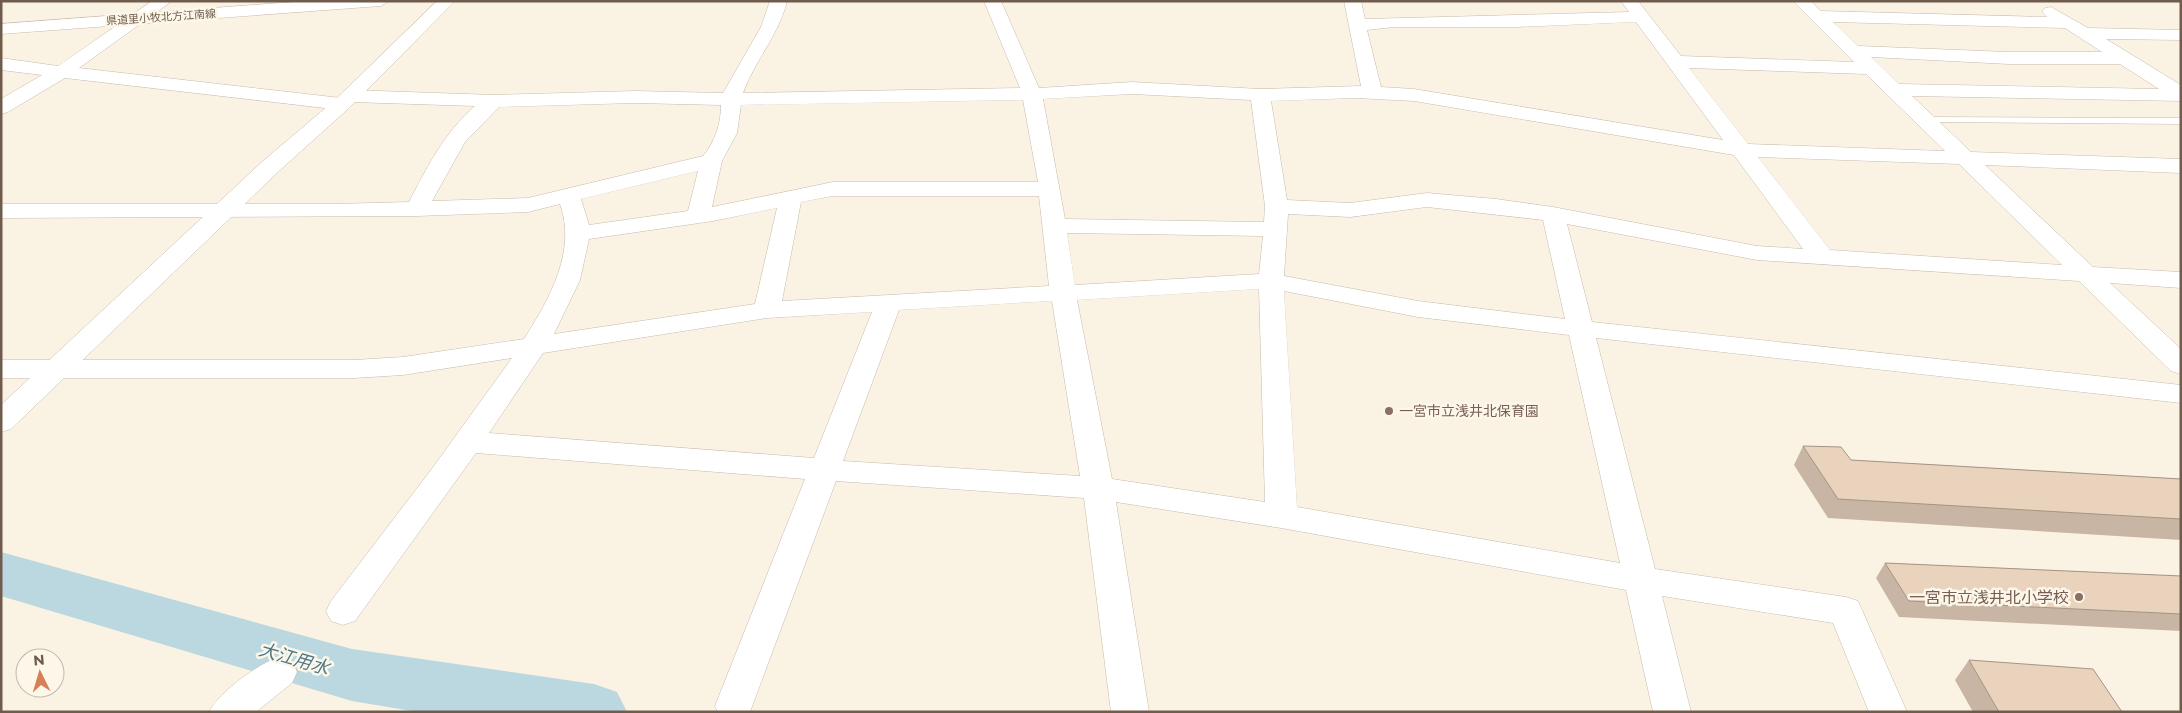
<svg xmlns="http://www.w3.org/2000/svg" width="2182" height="713" font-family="Montserrat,'Noto Sans JP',sans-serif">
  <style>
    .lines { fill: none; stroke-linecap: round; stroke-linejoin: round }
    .river { fill: #bbd8e1; fill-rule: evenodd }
    .service-casing { stroke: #c7baaa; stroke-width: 1 }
    .minor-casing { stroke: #c7baaa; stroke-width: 1 }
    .tertiary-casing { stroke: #c7baaa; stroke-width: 1 }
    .secondary-casing { stroke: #cabaa8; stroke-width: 1 }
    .service { fill: #fff; fill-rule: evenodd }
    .minor { fill: #fff; fill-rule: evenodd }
    .tertiary { fill: #fff; fill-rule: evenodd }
    .secondary { fill: #fff; fill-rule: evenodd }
    .wall { fill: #c9b5a3 }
    .building { fill: #ead3bd; stroke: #a49484 }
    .education-dot { fill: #8d6e63; stroke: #fdf7ea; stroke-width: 2 }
    .labels { text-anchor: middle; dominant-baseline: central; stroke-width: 5; stroke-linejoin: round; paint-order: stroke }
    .far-street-label { font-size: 11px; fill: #705c4d; stroke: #fdf7ea }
    .education-label { font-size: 14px; fill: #785e54; stroke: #fdf7ea; text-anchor: start }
    .near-education-label { font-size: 16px; fill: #785e54; stroke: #fdf7ea; text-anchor: end }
    .near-water-label { font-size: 18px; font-style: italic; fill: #4c7888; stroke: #fdf7ea }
  </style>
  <rect width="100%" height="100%" fill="#faf3e4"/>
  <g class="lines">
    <!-- river -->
    <path class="river" d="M 1,552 L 352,649 L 594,684 L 617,692 L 627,712 L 418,712 L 352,701 L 1,596 Z"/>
    <!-- service casing -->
    <g class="service-casing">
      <path id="service" d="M 1924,117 L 2181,118 L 2181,124 L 1920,122 L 1920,118 Z"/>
    </g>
    <!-- minor casing -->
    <g class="minor-casing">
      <path id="minor" d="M 152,1 L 172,1 L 79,68 L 341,98 L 340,96 L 343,92 L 350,90 L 494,95 L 635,91 L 723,93 L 761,27 L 770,1 L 787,1 C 779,35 755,60 743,93 L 1020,88 L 984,1 L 1001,1 L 1039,88 L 1132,82 L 1260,89 L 1361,86 L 1344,1 L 1361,1 L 1365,19 L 1629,12 L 1621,1 L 1638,1 L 1681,56 L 1854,62 L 1793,1 L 1811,1 L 1821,11 L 2047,17 L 2042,12 L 2045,8 L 2051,7 L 2088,28 L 2181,30 L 2181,40 L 2106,39 L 2181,85 L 2181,101 L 1912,96 L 1971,152 L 2181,159 L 2181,173 L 1985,165 L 2093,267 L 2181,272 L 2181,288 L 2110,283 L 2181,349 L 2181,374 L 2171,371 L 2079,281 L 1757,260 L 1567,224 L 1592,322 L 2181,385 L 2181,403 L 1596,338 L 1655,569 L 1846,597 L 1858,601 L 1907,712 L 1869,712 L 1833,623 L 1662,596 L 1691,712 L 1653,712 L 1626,590 L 1281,528 L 1116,502 L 1149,712 L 1111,712 L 1084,498 L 836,481 L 750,712 L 718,712 L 715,706 L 805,479 L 476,453 L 355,621 L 343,625 L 331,621 L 326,611 L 331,601 L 431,470 L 512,358 L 403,375 L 354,378 L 1,378 L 1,360 L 354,360 L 403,357 L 524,339 C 549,300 577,251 560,204 L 528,212 L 417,216 L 1,218 L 1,204 L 335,204 L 409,202 C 427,167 445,132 475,106 L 351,102 L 352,104 L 349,108 L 342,110 L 65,78 L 8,112 L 1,114 L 1,99 L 42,75 L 1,70 L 1,58 L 58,66 ZM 1636,22 L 1723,140 L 1414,89 L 1381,87 L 1367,30 L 1394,27 L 1516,27 ZM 1833,22 L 2065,28 L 2102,52 L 2009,52 L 1858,46 ZM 1871,57 L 2009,64 L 2120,64 L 2159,89 L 1899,84 ZM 1689,68 L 1866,74 L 1945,151 L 1748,144 ZM 1132,94 L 1251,100 L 1265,206 L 1264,222 L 1065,219 L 1043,99 ZM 1356,98 L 1414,101 L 1734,155 L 1803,249 L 1757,246 L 1553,207 L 1496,199 L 1427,193 L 1350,203 L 1287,200 L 1271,101 ZM 1023,100 L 1038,182 L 833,182 L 712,207 L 722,161 L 737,133 L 741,105 ZM 635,103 L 721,105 C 721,123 715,142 703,156 L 528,198 L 432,201 L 465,142 L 499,107 ZM 1758,157 L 1959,164 L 2062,265 L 1830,250 ZM 698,171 L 688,211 L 589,225 L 581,199 ZM 833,196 L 1039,196 L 1049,286 L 782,301 L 801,202 ZM 1427,207 L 1543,220 L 1565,319 L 1418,301 L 1284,276 L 1288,214 L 1350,217 ZM 777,208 L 755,304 L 554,334 L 580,280 L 589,239 L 713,221 ZM 1067,233 L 1263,236 L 1259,274 L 1075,285 ZM 1259,289 L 1265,502 L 1112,479 L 1077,300 ZM 1284,291 L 1418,317 L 1569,335 L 1620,563 L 1297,507 ZM 1052,301 L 1080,476 L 843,461 L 899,310 ZM 872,312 L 814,458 L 489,433 L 543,353 L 767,318 Z
        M 279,657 L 292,661 L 297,672 L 292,683 L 256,712 L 209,712 C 219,692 258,664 279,657 Z"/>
    </g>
    <!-- tertiary casing -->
    <g class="tertiary-casing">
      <path id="tertiary" d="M 437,1 L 455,1 L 349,108 L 279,171 L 11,429 L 1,432 L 1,405 L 263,161 L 335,100 Z"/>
    </g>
    <!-- secondary casing -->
    <g class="secondary-casing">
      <path id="secondary" d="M 307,1 L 389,1 L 381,6 L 1,34 L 1,24 Z"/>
    </g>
    <!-- service -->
    <use href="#service" class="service"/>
    <!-- minor -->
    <use href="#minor" class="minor"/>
    <!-- tertiary -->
    <use href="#tertiary" class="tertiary"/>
    <!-- secondary -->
    <use href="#secondary" class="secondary"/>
  </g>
  <!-- wall -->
  <path class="wall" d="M 1803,446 L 1851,460 L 2181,479 L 2181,540 L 1828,518 L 1794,465 Z
    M 1885,563 L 2181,576 L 2181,631 L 1899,617 L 1876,578 Z
    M 1969,660 L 2122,712 L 1973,712 L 1955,680 Z"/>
  <!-- building -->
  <path class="building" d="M 1803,446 L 1841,447 L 1851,460 L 2181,479 L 2181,519 L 1838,499 Z
    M 1885,563 L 2181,576 L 2181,614 L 1909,601 Z
    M 1969,660 L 2093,669 L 2122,712 L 1999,712 Z"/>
  <!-- markers -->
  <g class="education-dot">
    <circle cx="1389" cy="411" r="5"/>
    <circle cx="2079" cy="597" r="5"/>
  </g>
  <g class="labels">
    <!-- far-street labels -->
    <g class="far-street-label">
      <text transform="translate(161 17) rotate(-4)">県道里小牧北方江南線</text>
    </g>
    <!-- education labels -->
    <g class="education-label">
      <text x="1399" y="411">一宮市立浅井北保育園</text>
    </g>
    <!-- near-education labels -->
    <g class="near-education-label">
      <text x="2069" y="597">一宮市立浅井北小学校</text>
    </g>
    <!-- near-water labels -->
    <g class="near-water-label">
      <text transform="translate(294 659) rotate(16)">大江用水</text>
    </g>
  </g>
  <!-- border -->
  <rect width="2182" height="713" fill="none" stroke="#705c4d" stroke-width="5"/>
  <!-- north arrow -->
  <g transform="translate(40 673) rotate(355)"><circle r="24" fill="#fdf7ea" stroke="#c5b9ab"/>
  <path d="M0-4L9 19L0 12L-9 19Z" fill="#d87f55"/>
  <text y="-8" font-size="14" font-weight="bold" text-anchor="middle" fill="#705c4d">N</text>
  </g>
</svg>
